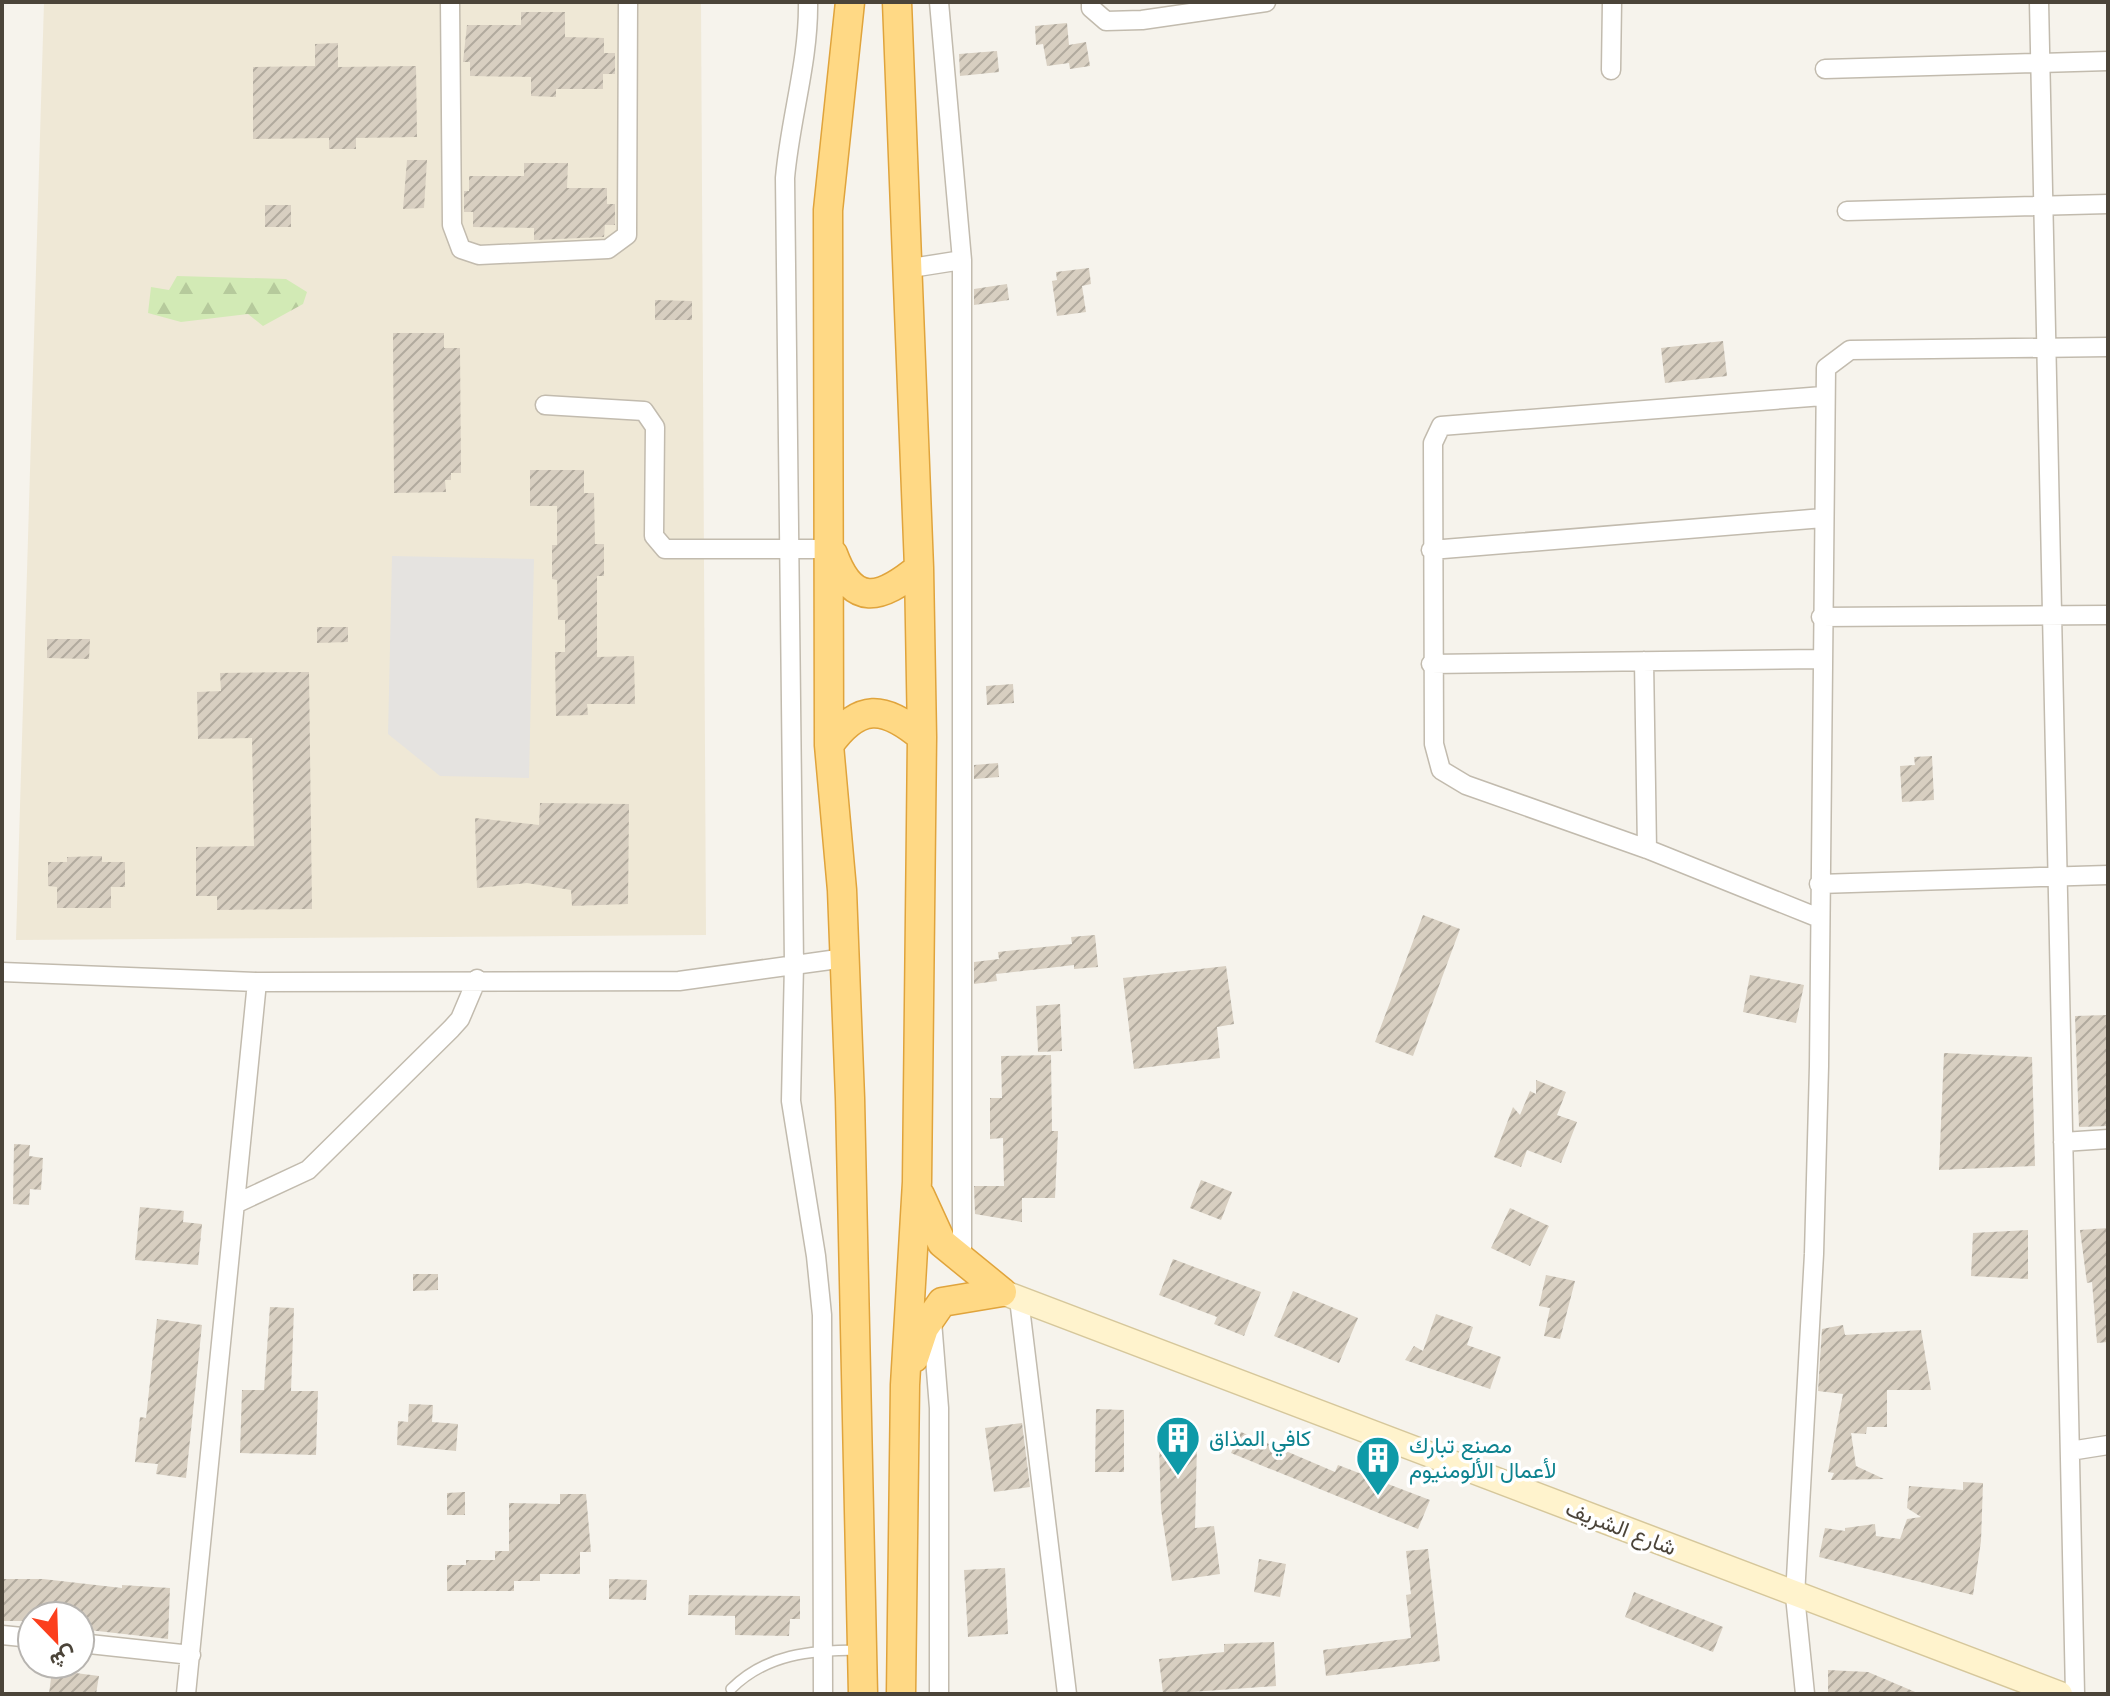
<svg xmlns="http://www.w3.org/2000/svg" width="2110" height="1696" font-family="Arial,Vazirmatn,sans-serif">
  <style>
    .education { fill: #efe8d6 }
    .forest { fill: url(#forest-firs) }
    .parking { fill: #e5e3e0 }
    .building { fill: url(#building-hatch) }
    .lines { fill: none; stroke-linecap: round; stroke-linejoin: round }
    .service-casing { stroke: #c2bbae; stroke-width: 12 }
    .minor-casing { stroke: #c2bbae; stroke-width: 21 }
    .secondary-casing { stroke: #d6c79b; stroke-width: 27 }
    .trunk-casing { stroke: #e0a43c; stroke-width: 31 }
    .service { stroke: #fff; stroke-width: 9 }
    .minor { stroke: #fff; stroke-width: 18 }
    .secondary { stroke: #fff3cd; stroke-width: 24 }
    .trunk { stroke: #ffd985; stroke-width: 28 }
    .labels { text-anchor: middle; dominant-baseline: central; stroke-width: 7; stroke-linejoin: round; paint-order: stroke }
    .culture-label { font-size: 22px; fill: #0d838f; stroke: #fff; text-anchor: start }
    .street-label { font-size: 22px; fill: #4b4439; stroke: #fff }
  </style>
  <defs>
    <pattern id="forest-firs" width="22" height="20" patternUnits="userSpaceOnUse" patternTransform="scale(2)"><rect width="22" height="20" fill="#d2eab5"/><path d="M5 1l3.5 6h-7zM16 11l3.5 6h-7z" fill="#b6ca9c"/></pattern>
    <pattern id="building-hatch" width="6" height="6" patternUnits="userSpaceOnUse" patternTransform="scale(2)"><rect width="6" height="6" fill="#d8cfc1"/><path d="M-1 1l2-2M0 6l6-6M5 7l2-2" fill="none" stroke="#b1aa9e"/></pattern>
  </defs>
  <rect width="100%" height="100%" fill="#f6f3ec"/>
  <!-- education -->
  <path class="education" d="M 44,2 L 701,2 L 706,935 L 16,940 Z"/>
  <!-- forest -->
  <path class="forest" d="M 177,276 L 286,279 L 307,292 L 303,304 L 263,326 L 248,314 L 181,322 L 148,313 L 151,287 L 169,290 Z"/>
  <!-- parking -->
  <path class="parking" d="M 392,556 L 534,559 L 529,778 L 440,776 L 388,734 Z"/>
  <!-- building -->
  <path class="building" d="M 521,12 L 565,12 L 565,37 L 604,38 L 604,53 L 615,53 L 615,74 L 603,74 L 603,89 L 556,89 L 556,97 L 531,96 L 531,77 L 470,76 L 470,62 L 463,62 L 467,25 L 521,25 Z
    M 1067,23 L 1069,45 L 1086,42 L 1090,66 L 1070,69 L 1069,63 L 1047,66 L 1043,44 L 1036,45 L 1035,26 Z
    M 338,43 L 338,67 L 416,66 L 417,137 L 356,138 L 356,149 L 329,149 L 329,138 L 253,139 L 253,67 L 315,66 L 315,44 Z
    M 997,51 L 999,72 L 960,76 L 959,54 Z
    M 407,160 L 427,160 L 424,208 L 403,209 Z
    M 524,163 L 568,163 L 567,188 L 607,188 L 607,204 L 615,204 L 615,225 L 605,225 L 604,237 L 534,240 L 534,228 L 473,227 L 473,212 L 464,212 L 464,191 L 469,191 L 469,176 L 524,176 Z
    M 265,205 L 291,205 L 291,227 L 265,227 Z
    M 1089,268 L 1091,284 L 1082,286 L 1086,312 L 1057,316 L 1052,281 L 1057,280 L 1056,272 Z
    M 1007,284 L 1009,300 L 974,305 L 974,289 Z
    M 655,300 L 692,301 L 692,320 L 655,320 Z
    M 393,333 L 444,333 L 444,348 L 460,348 L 461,473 L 451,473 L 451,480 L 445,480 L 446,492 L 394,493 Z
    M 1723,341 L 1727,376 L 1665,383 L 1661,348 Z
    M 530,470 L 584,470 L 584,493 L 594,493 L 595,544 L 604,544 L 604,576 L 597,576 L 597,657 L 634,656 L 635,704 L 587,704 L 588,715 L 556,716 L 555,652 L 565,652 L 565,620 L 558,620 L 557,580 L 552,579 L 552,545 L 557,545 L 557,506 L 530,506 Z
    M 317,627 L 348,627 L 348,642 L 317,643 Z
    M 47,639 L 90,639 L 89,659 L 47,658 Z
    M 309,672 L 312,909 L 217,910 L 217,896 L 196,896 L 196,847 L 254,846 L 252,738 L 198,739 L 197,692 L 221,691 L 220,673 Z
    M 1013,684 L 1014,703 L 987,705 L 986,686 Z
    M 1932,756 L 1934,800 L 1902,802 L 1900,766 L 1915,765 L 1914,757 Z
    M 998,763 L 999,777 L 974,779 L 974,765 Z
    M 540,803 L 629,804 L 628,904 L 572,906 L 571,890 L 527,883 L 477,888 L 475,818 L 539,825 Z
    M 102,856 L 102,862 L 125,862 L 125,887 L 111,887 L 111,908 L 57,908 L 57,887 L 48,886 L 48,862 L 67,862 L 67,857 Z
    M 1423,915 L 1460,929 L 1413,1056 L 1375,1042 Z
    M 1095,935 L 1098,967 L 1074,969 L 1074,965 L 996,974 L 997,981 L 974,984 L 974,962 L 999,959 L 998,952 L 1072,944 L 1071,937 Z
    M 1226,966 L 1234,1024 L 1217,1027 L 1220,1058 L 1134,1069 L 1123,978 Z
    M 1750,975 L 1804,985 L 1796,1023 L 1743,1012 Z
    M 1060,1004 L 1062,1051 L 1038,1052 L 1036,1006 Z
    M 2108,1015 L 2108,1126 L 2079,1127 L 2075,1016 Z
    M 1944,1053 L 2032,1057 L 2035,1166 L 1939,1170 Z
    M 1051,1055 L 1052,1131 L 1058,1131 L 1055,1198 L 1022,1198 L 1022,1222 L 975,1214 L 974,1186 L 1004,1186 L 1003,1138 L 990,1139 L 990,1098 L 1002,1098 L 1001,1056 Z
    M 1536,1080 L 1566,1092 L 1557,1115 L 1577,1122 L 1561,1163 L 1527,1150 L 1521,1167 L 1494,1157 L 1513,1107 L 1520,1115 L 1530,1091 L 1536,1094 Z
    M 14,1144 L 30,1145 L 29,1156 L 43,1158 L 41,1190 L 30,1189 L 29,1205 L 13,1204 Z
    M 1201,1180 L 1232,1192 L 1221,1220 L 1190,1208 Z
    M 140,1207 L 184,1211 L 183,1222 L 202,1224 L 198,1265 L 135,1260 Z
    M 1510,1208 L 1549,1226 L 1530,1266 L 1491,1248 Z
    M 2108,1228 L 2108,1342 L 2097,1343 L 2092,1282 L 2087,1283 L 2080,1230 Z
    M 2028,1230 L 2028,1279 L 1971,1276 L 1973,1233 Z
    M 1173,1259 L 1261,1292 L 1244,1336 L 1214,1324 L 1217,1317 L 1159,1295 Z
    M 413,1274 L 438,1274 L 438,1290 L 413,1291 Z
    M 1546,1275 L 1575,1281 L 1560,1339 L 1544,1336 L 1550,1308 L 1539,1306 Z
    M 1293,1291 L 1358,1318 L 1339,1363 L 1274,1336 Z
    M 270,1307 L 294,1308 L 291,1391 L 318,1391 L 316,1455 L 240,1453 L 242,1390 L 264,1390 Z
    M 1436,1314 L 1473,1327 L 1467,1345 L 1501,1357 L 1490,1389 L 1405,1360 L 1414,1346 L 1423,1351 Z
    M 157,1319 L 202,1325 L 186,1478 L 156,1474 L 158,1464 L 135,1462 L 140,1417 L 146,1418 Z
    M 1843,1325 L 1845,1335 L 1921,1330 L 1931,1390 L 1887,1390 L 1887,1427 L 1867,1427 L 1866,1434 L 1851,1433 L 1856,1466 L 1884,1479 L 1831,1480 L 1834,1473 L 1828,1472 L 1843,1394 L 1818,1391 L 1822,1329 Z
    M 409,1404 L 433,1405 L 432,1422 L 458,1424 L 456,1451 L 397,1445 L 398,1421 L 408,1422 Z
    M 1096,1409 L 1124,1410 L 1124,1472 L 1095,1472 Z
    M 1022,1423 L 1030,1487 L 994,1492 L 985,1428 Z
    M 1241,1432 L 1335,1472 L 1338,1465 L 1430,1500 L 1418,1529 L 1231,1453 Z
    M 1159,1444 L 1197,1445 L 1195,1528 L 1214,1526 L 1220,1574 L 1172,1581 L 1161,1509 Z
    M 1963,1482 L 1983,1483 L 1981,1541 L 1973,1595 L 1819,1557 L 1825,1528 L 1845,1531 L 1845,1528 L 1875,1524 L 1876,1536 L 1900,1539 L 1907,1519 L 1921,1517 L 1907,1508 L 1909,1486 L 1963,1490 Z
    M 465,1492 L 465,1515 L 447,1515 L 447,1493 Z
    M 560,1494 L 586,1494 L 591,1552 L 580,1552 L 580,1574 L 540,1574 L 540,1581 L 514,1581 L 514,1591 L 447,1591 L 447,1565 L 466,1565 L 466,1560 L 495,1560 L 495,1551 L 509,1551 L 509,1503 L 560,1504 Z
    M 1428,1549 L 1440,1661 L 1326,1676 L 1323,1650 L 1411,1638 L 1406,1595 L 1411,1594 L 1406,1551 Z
    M 1259,1559 L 1286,1564 L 1280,1597 L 1254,1592 Z
    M 1005,1568 L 1008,1634 L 968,1637 L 964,1570 Z
    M 2,1579 L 43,1579 L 122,1588 L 122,1585 L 170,1588 L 168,1639 L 80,1629 L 80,1616 L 32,1616 L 32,1621 L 2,1621 Z
    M 609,1579 L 647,1580 L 646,1600 L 609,1599 Z
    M 1634,1592 L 1723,1627 L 1713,1652 L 1625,1617 Z
    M 689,1595 L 800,1596 L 800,1619 L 790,1619 L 789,1636 L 735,1635 L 735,1616 L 688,1615 Z
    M 1274,1642 L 1276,1686 L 1163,1694 L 1159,1659 L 1224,1652 L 1224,1644 Z
    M 52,1670 L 99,1676 L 96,1694 L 49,1694 Z
    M 1828,1670 L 1868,1672 L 1920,1694 L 1828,1694 Z"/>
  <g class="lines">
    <!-- service casing -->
    <g class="service-casing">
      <path id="service" d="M 731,1689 C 766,1654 811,1650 859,1650"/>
    </g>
    <!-- minor casing -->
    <g class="minor-casing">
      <path id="minor" d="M 450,2 L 452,225 L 461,249 L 479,255 L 608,249 L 627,235 L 628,2
        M 808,2 C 809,61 790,119 785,178 L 794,964 L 791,1101 L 816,1256 L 822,1315 L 823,1694
        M 939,2 L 962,260 L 962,1264
        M 1091,2 L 1091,8 L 1106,21 L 1142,20 L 1266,2
        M 2039,2 L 2075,1694
        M 1825,69 L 2108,61
        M 1611,70 L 1612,2
        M 1847,211 L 2108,204
        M 905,269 L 962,260
        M 545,405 L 644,411 L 655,427 L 654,536 L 665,549 L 831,549
        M 1431,550 L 1823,518
        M 1821,617 L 2108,615
        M 1644,661 L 1647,849
        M 1431,664 L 1820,659
        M 1819,884 L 2108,875
        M 1819,918 L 1647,849 L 1466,785 L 1441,770 L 1434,744 L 1433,443 L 1441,426 L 1823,396
        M 2,972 L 257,982 L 679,981 L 845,958
        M 2063,1142 L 2108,1139
        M 235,1204 L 308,1170 L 451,1029 L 460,1019 L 477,979
        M 1019,1299 L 1067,1694
        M 932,1321 L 939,1408 L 939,1694
        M 2070,1451 L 2108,1445
        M 2,1635 L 32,1638
        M 80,1643 L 191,1655
        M 186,1694 L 257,982
        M 1805,1694 L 1795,1596 L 1814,1254 L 1819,1066 L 1826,368 L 1850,350 L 2108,347"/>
    </g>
    <!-- secondary casing -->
    <g class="secondary-casing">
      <path id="secondary" d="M 1002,1292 L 2060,1694"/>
    </g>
    <!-- trunk casing -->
    <g class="trunk-casing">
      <path id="trunk" d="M 850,2 L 828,210 L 829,745 L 842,890 L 850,1098 L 863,1694
        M 897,2 L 919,568 L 922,737 L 917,1182 L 905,1385 L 901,1694
        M 833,554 C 853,608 880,600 919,568
        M 829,745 C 859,703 884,705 922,737
        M 920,1195 L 942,1243 L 1002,1292
        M 914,1358 L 924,1328 L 942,1302 L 1002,1292"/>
    </g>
    <!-- service -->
    <use href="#service" class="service"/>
    <!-- minor -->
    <use href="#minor" class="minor"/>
    <!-- secondary -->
    <use href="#secondary" class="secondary"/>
    <!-- trunk -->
    <use href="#trunk" class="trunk"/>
  </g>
  <!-- icons -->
  <defs>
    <g id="building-pin" transform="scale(2.3)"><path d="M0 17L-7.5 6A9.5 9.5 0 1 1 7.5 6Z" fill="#0f9aa8" stroke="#fff"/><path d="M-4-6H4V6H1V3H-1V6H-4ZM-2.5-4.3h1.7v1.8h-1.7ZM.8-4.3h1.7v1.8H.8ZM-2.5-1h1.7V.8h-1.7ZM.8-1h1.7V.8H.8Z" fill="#fff"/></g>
  </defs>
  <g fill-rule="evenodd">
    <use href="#building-pin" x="1178" y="1438"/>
    <use href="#building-pin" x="1378" y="1458"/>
  </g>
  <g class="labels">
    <!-- culture labels -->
    <g class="culture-label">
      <text x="1209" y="1438">كافي المذاق</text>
      <text x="1409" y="1445">مصنع تبارك<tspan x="1409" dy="25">لأعمال الألومنيوم</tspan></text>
    </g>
    <!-- street labels -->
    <g class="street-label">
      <text transform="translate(1621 1528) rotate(21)">شارع الشريف</text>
    </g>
  </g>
  <!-- border -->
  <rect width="2110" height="1696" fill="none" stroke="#4b4439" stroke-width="8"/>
  <!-- north arrow -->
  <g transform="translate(56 1640) rotate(157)"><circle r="38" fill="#ffffff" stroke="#b7b4b0" stroke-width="2"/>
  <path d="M0-6L14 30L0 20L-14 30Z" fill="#fc3f1d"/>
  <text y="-12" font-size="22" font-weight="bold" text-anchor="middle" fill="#4b4439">ش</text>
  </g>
</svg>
